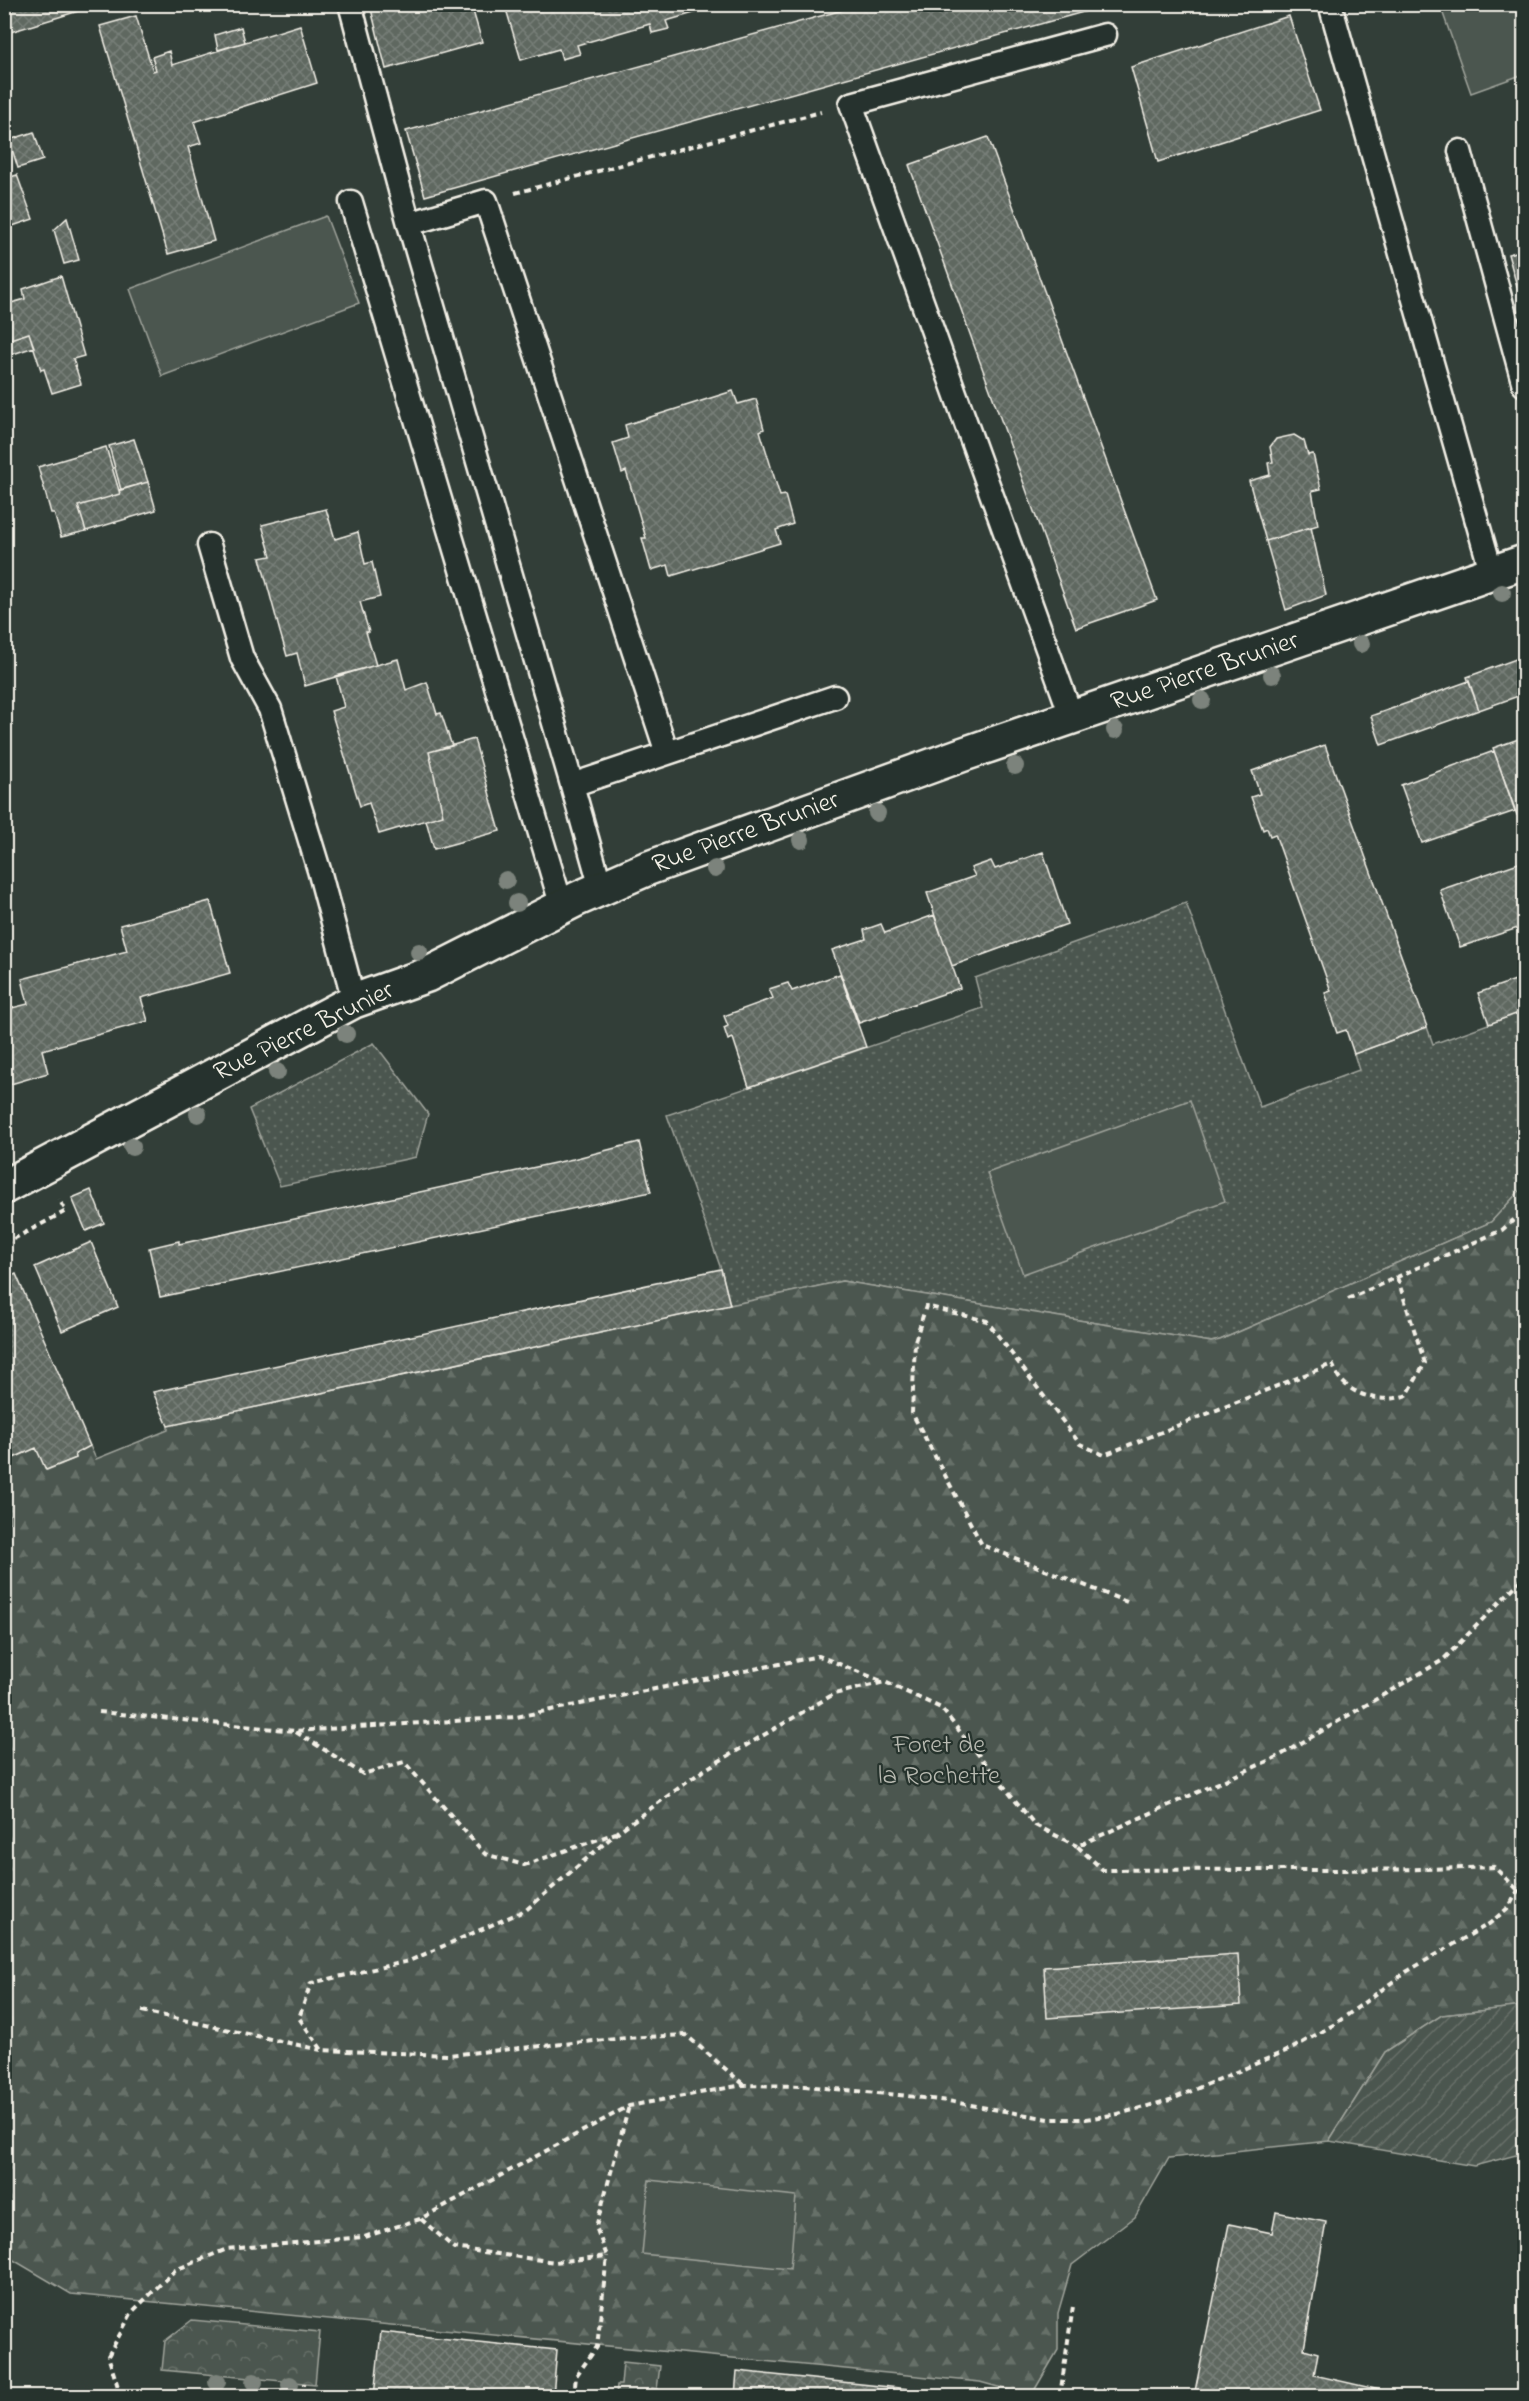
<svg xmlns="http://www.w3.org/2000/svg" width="1529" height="2401" font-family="'Indie Flower',sans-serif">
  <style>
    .grass { fill: url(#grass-dots); stroke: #a0a49c; stroke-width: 1.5 }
    .forest { fill: url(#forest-firs); stroke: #a0a49c; stroke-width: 1.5 }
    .park { fill: url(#park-crowns); stroke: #a0a49c; stroke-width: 1.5 }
    .garden { fill: url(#garden-furrows); stroke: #a0a49c; stroke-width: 1.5 }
    .pitch { fill: #4c564f; stroke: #a0a49c; stroke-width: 1.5 }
    .building { fill: url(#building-cross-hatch); stroke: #f4f1e8; stroke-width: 1.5 }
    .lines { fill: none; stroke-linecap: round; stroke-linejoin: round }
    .service-casing { stroke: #f4f1e8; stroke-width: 27 }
    .minor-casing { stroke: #f4f1e8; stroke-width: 38 }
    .path { stroke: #f4f1e8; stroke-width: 4; stroke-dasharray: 6 4.5; stroke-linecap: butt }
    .service { stroke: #26332d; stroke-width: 22 }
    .minor { stroke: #26332d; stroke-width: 33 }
    .tree { fill: #7c837b }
    .labels { text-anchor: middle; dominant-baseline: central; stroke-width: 4.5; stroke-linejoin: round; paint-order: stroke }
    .street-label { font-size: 27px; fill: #f4f1e8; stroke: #26332d }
    .park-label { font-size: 27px; fill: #b9bbb2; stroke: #26332d }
  </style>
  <defs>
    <pattern id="grass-dots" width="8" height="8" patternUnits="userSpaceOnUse" patternTransform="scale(1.5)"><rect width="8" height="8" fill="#4c564f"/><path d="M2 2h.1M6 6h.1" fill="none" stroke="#666f68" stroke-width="1.8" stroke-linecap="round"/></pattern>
    <pattern id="forest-firs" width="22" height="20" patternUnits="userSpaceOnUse" patternTransform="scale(1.5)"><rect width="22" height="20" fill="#4c564f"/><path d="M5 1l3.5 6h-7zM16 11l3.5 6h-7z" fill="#666f68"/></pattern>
    <pattern id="park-crowns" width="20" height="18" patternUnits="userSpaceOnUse" patternTransform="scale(1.5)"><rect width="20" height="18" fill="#4c564f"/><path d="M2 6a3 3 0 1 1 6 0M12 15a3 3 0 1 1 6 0" fill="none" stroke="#666f68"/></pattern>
    <pattern id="garden-furrows" width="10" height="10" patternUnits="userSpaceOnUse" patternTransform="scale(1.5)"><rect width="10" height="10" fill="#4c564f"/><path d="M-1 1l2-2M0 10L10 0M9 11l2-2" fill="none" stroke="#666f68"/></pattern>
    <pattern id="building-cross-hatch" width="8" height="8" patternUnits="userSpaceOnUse" patternTransform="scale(1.5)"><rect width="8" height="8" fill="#5f6861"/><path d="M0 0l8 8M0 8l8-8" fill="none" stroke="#777e78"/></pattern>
  </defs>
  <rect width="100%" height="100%" fill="#323e38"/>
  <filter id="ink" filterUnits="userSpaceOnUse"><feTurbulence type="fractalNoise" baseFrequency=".0167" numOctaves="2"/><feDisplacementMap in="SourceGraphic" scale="12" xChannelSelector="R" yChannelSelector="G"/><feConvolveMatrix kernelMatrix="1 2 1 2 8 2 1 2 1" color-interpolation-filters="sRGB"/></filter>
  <g filter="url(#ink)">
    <!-- grass -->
    <path class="grass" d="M 1186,903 L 1260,1107 L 1359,1070 L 1354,1054 L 1427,1027 L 1433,1044 L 1524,1011 L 1524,1186 L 1491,1222 L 1220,1340 L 1211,1342 L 842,1281 L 730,1305 L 721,1269 L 667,1115 L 983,1008 L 975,978 Z
      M 374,1043 L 428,1114 L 416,1157 L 280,1186 L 249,1109 Z"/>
    <!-- forest -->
    <path class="forest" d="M 1524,1186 L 1524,2006 L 1442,2015 L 1385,2052 L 1329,2141 L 1169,2158 L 1135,2217 L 1072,2265 L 1058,2313 L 1058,2350 L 1031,2396 L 980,2382 L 71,2294 L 5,2255 L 4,1523 L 10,1522 L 5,1462 L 36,1448 L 47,1470 L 76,1458 L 75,1454 L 90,1446 L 96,1459 L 168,1430 L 168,1426 L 842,1281 L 1211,1342 L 1220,1340 L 1491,1222 Z"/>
    <!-- park -->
    <path class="park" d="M 192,2320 L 320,2332 L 315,2384 L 162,2370 L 165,2341 Z
      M 623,2362 L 660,2366 L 657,2389 L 652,2388 L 651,2396 L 616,2396 L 617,2385 L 621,2385 Z"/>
    <!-- garden -->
    <path class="garden" d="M 1524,2006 L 1524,2153 L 1474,2166 L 1329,2141 L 1385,2052 L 1442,2015 Z"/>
    <!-- pitch -->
    <path class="pitch" d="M 1440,5 L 1524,5 L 1524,74 L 1471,93 Z
      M 326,216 L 359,303 L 162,376 L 130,289 Z
      M 1190,1100 L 1225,1201 L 1023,1274 L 987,1173 Z
      M 649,2180 L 796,2196 L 790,2269 L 642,2254 Z"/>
    <!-- building -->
    <path class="building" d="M 4,4 L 101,4 L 4,34 Z
      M 471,4 L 482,42 L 386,69 L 370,5 Z
      M 521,4 L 725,4 L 666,21 L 669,29 L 652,33 L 650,24 L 577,45 L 580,54 L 562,59 L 559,49 L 521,60 L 506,9 Z
      M 740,4 L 757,4 L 741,9 Z
      M 864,4 L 1112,4 L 425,196 L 406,131 Z
      M 136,16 L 153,71 L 156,70 L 152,57 L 169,51 L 172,65 L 300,25 L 317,83 L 194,122 L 201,143 L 188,147 L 214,241 L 168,254 L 100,26 Z
      M 1289,16 L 1320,110 L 1158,162 L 1131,67 Z
      M 241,27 L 245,42 L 218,50 L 215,35 Z
      M 34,132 L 43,160 L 18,168 L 9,140 Z
      M 988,137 L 1157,600 L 1076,628 L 909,165 Z
      M 17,175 L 33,219 L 4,229 L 4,179 Z
      M 67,218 L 79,260 L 64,264 L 54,230 Z
      M 1524,250 L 1524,311 L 1508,254 Z
      M 61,276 L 84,356 L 73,359 L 81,384 L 52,393 L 44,369 L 41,370 L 29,333 L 4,341 L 4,305 L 25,299 L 23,289 Z
      M 29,333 L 34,347 L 7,356 L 4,341 Z
      M 733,391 L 738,404 L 756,399 L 764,429 L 760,431 L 780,496 L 785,495 L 793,524 L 776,530 L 780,543 L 671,576 L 668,565 L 651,570 L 642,538 L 646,538 L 635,501 L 626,471 L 622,473 L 613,443 L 628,438 L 625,425 Z
      M 1294,435 L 1304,441 L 1308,455 L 1313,454 L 1321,489 L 1312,491 L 1318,525 L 1266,541 L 1249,481 L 1270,475 L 1268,463 L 1273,462 L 1270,447 L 1276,439 Z
      M 134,439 L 148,482 L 121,490 L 109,446 Z
      M 106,447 L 120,494 L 78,506 L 86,531 L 61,537 L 54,513 L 51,513 L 38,467 Z
      M 148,482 L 156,510 L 86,531 L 78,506 L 120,494 L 119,490 Z
      M 326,509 L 335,539 L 358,532 L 365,564 L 372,562 L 380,597 L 360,602 L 369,632 L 366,632 L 376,665 L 305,686 L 297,653 L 287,656 L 280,632 L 260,558 L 271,556 L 262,525 Z
      M 1311,527 L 1326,595 L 1286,610 L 1266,541 Z
      M 4,529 L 10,548 L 4,549 Z
      M 1524,656 L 1524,694 L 1479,710 L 1467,677 Z
      M 398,659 L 406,690 L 427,682 L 437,714 L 441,713 L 452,746 L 429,752 L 443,815 L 379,834 L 369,803 L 360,806 L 331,711 L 344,707 L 336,676 Z
      M 1469,681 L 1479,710 L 1381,745 L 1371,716 Z
      M 1524,737 L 1524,812 L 1517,815 L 1493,748 Z
      M 474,739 L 500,831 L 434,849 L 426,820 L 443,815 L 429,752 Z
      M 1325,745 L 1427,1027 L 1354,1054 L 1346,1030 L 1337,1033 L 1326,1001 L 1328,1001 L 1325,993 L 1331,991 L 1275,834 L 1270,836 L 1267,828 L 1263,830 L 1251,797 L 1260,794 L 1252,771 Z
      M 1494,751 L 1515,811 L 1422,843 L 1401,785 Z
      M 1043,852 L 1067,924 L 952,966 L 927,893 L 975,876 L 971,868 L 991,861 L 995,869 Z
      M 1524,861 L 1524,926 L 1460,947 L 1440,890 Z
      M 210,901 L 230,973 L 141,998 L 148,1021 L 42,1050 L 48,1073 L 4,1086 L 4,1010 L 28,1004 L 22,979 L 127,951 L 120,925 Z
      M 934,915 L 960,988 L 859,1023 L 832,950 L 866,939 L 864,930 L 881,924 L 885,933 Z
      M 840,974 L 866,1047 L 749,1087 L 733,1038 L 728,1040 L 724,1028 L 728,1026 L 724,1016 L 773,998 L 769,989 L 788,983 L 792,991 Z
      M 1524,977 L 1524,1011 L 1489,1024 L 1478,993 Z
      M 639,1142 L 651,1192 L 160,1297 L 149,1248 L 179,1241 L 179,1244 L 573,1159 Z
      M 91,1190 L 104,1223 L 86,1231 L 72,1198 Z
      M 91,1242 L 118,1307 L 62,1331 L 35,1267 Z
      M 721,1269 L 730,1305 L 168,1426 L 153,1392 Z
      M 16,1274 L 90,1446 L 75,1454 L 76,1458 L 46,1470 L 36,1448 L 11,1459 L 4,1444 L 4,1279 Z
      M 1238,1954 L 1241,2005 L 1047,2018 L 1044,1967 Z
      M 1276,2212 L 1326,2222 L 1304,2349 L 1318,2353 L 1314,2375 L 1380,2390 L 1378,2396 L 1194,2396 L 1229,2224 L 1272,2233 Z
      M 381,2332 L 557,2350 L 553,2396 L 374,2396 Z
      M 737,2371 L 918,2390 L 917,2396 L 735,2396 Z"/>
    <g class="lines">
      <!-- service casing -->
      <g class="service-casing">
        <path id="service" d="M 350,4 L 409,224 L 572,785
          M 1330,4 L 1492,574
          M 1460,151 L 1524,385
          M 351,202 L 562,907
          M 409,224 L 486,201 L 667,753
          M 209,545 L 242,658 L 270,709 L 319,870 L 354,1001
          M 1072,718 L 851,104 L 1105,35
          M 601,888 L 572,785 L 835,697"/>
      </g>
      <!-- minor casing -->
      <g class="minor-casing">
        <path id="minor" d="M 4,1187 L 354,1001 L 427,975 L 577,899 L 646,869 L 964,754 L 1524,562"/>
      </g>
      <!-- path -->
      <path class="path" d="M 489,10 L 508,4
        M 515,193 L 821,112
        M 4,1244 L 66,1211 L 59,1199
        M 1348,1299 L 1502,1230 L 1524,1211
        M 1127,1602 L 982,1545 L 912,1413 L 915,1341 L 926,1306 L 987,1321 L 1080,1444 L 1104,1455 L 1332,1364 C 1335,1369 1337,1376 1341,1380 C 1357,1398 1386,1403 1407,1395 L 1425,1363 L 1397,1277
        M 99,1712 L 295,1731 L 516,1717 L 819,1656 L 884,1682
        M 296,1732 L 363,1774 L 404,1762 L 485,1854 L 524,1865 L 616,1833
        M 1517,1889 L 1494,1867 C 1364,1872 1234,1869 1103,1870 L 1077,1846 L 1279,1756 L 1443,1660 L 1524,1577
        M 142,2011 L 321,2050
        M 743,2084 L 686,2035 L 626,2038 L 448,2055 L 322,2050 L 299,2018 L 311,1983 L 409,1961 L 526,1910 L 619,1831 L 704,1770 L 834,1694 L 885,1682 L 941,1708 L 1035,1825 L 1077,1846
        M 421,2219 L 454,2248 L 555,2262 L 607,2256 L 596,2227 L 629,2106
        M 121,2396 L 108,2356 L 132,2312 L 175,2270 L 227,2249 L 364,2237 L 420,2219 L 629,2106 L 743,2085 L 805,2086 L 899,2095 L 948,2101 L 1049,2119 L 1086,2119 L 1118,2114 L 1170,2100 L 1293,2048 L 1335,2024 L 1406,1972 L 1489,1924 L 1509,1907 L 1524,1879
        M 304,2396 L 304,2383
        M 574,2396 L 576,2376 L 597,2347 L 607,2256
        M 1060,2396 L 1073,2306"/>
      <!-- service -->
      <use href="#service" class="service"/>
      <!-- minor -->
      <use href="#minor" class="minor"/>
    </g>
    <!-- trees -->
    <g class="tree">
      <circle cx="1502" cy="593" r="9"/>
      <circle cx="1361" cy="644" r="9"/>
      <circle cx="1272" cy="675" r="9"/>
      <circle cx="1202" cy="700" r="9"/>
      <circle cx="1115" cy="730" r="9"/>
      <circle cx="1015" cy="766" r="9"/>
      <circle cx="877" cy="813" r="9"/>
      <circle cx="801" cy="840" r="9"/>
      <circle cx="715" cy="869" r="9"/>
      <circle cx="506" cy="880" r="9"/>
      <circle cx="517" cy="903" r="9"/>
      <circle cx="419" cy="952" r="9"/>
      <circle cx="346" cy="1034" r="9"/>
      <circle cx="277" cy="1072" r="9"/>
      <circle cx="198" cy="1114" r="9"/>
      <circle cx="132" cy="1147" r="9"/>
      <circle cx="217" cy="2382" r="9"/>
      <circle cx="254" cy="2382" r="9"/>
      <circle cx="290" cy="2385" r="9"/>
    </g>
  </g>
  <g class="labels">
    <!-- street labels -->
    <g class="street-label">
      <text transform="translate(1205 672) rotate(-19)">Rue Pierre Brunier</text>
      <text transform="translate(746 833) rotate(-20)">Rue Pierre Brunier</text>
      <text transform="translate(304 1032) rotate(-26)">Rue Pierre Brunier</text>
    </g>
    <!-- park labels -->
    <g class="park-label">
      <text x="939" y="1745">Foret de<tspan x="939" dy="31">la Rochette</tspan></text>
    </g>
  </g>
  <!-- margin -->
  <rect width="1529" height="2401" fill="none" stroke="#26332d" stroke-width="24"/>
  <rect x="12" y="12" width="1505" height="2377" fill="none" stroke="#f4f1e8" stroke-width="2" filter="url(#ink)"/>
</svg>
